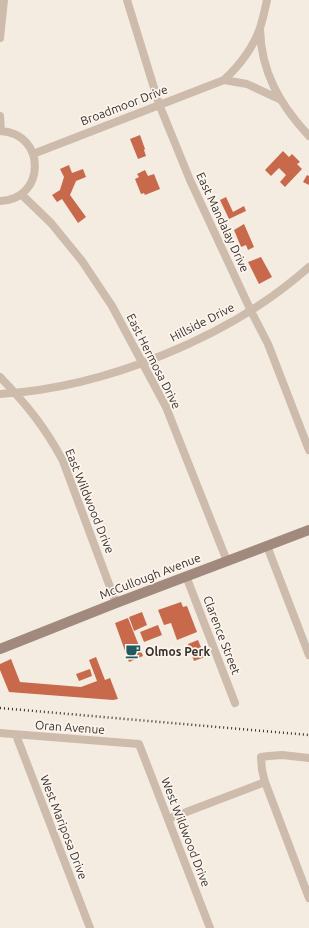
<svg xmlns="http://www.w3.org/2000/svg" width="309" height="928" font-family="Ubuntu,sans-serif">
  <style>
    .building { fill: #c8694b }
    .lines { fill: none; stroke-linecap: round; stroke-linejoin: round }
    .street { stroke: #cdbbac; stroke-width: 8 }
    .secondary { stroke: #a18a7d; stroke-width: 10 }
    .rail { stroke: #3b302b; stroke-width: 2.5; stroke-dasharray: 1 3; stroke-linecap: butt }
    .labels { text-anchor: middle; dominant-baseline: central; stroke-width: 3.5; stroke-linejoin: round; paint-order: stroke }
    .street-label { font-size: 12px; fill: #3b302b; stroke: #fbf5ee }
    .poi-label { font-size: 12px; font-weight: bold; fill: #3b302b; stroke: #fbf5ee; text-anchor: start }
  </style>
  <rect width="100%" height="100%" fill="#f4ebe1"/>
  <!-- building -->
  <path class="building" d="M 140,135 L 145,149 L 144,150 L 146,156 L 138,159 L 130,139 Z
    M 283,151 L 289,157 L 292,154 L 300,162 L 297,164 L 302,169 L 285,187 L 280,182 L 286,175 L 279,168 L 271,176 L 265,170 Z
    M 69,165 L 72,173 L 83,169 L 86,177 L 76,181 L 70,195 L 86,217 L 78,223 L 62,199 L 57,202 L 52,195 L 60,190 L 64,177 L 60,169 Z
    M 145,170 L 148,176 L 154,174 L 160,189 L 145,195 L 144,193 L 141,194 L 135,179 L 139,177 L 137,174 Z
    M 307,175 L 309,176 L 309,185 L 303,182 Z
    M 226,197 L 233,212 L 244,206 L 246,211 L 229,219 L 220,200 Z
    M 244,224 L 254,247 L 248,250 L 246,245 L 241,247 L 234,230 Z
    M 261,257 L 272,277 L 259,284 L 248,262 Z
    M 181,602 L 183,607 L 187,606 L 197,632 L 177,640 L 171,623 L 164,625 L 158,610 Z
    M 142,612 L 147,625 L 134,631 L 129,617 Z
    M 128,618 L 143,656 L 129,662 L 115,623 Z
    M 158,625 L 162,635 L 144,642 L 140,632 Z
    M 198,640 L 205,657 L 194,661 L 188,644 Z
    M 96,657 L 105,680 L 110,678 L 118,699 L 113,700 L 9,692 L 0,670 L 0,664 L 11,659 L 20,682 L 81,687 L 97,681 L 89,660 Z
    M 90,669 L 92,676 L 79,681 L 76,674 Z"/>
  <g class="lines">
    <!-- street -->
    <path class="street" d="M 127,0 L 159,104 L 190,180 L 251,311 L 268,344 L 309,450
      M 260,29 C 261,72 280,105 309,136
      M 0,38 L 4,0
      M 224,80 L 247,84 L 279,99
      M 0,116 L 1,131
      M 0,131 C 47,133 46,200 0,201
      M 33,154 L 224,80 C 239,66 253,48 260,28 C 263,19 265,9 267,0
      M 22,195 L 51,223 L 82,261 L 112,306 L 166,407 L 227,561
      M 0,377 C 27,405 45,427 63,461 L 116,603
      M 0,394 C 104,388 231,337 309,267
      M 267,546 L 309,655
      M 186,576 L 235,703
      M 0,733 L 139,744 L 210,928
      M 16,735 L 90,928
      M 309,758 L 282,755 L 269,756 L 261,757 L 262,770 L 265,782 L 309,898
      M 168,819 L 265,782"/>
    <!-- secondary -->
    <path class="secondary" d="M 0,649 L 116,603 L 309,530"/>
    <!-- rail -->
    <path class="rail" d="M 0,708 L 309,735"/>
  </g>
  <!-- icons -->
  <defs>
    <g id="cafe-bare" transform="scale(1.2)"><path d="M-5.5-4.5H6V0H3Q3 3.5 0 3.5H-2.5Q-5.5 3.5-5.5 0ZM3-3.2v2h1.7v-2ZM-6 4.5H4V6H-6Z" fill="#1f5a5e" stroke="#fbf5ee" stroke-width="2.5" paint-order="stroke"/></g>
  </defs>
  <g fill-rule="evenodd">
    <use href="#cafe-bare" x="133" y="651"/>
  </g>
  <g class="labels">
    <!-- street labels -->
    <g class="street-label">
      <text transform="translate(124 105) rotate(-21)">Broadmoor Drive</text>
      <text transform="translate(223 222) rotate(65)">East Mandalay Drive</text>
      <text transform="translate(202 322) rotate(-27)">Hillside Drive</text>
      <text transform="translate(154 361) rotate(63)">East Hermosa Drive</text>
      <text transform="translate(90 501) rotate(68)">East Wildwood Drive</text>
      <text transform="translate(150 576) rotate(-21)">McCullough Avenue</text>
      <text transform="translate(222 635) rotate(69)">Clarence Street</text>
      <text transform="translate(70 727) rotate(4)">Oran Avenue</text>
      <text transform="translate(64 827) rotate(69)">West Mariposa Drive</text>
      <text transform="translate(186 832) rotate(69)">West Wildwood Drive</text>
    </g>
    <!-- poi labels -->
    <g class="poi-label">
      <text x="145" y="651">Olmos Perk</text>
    </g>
  </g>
</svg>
